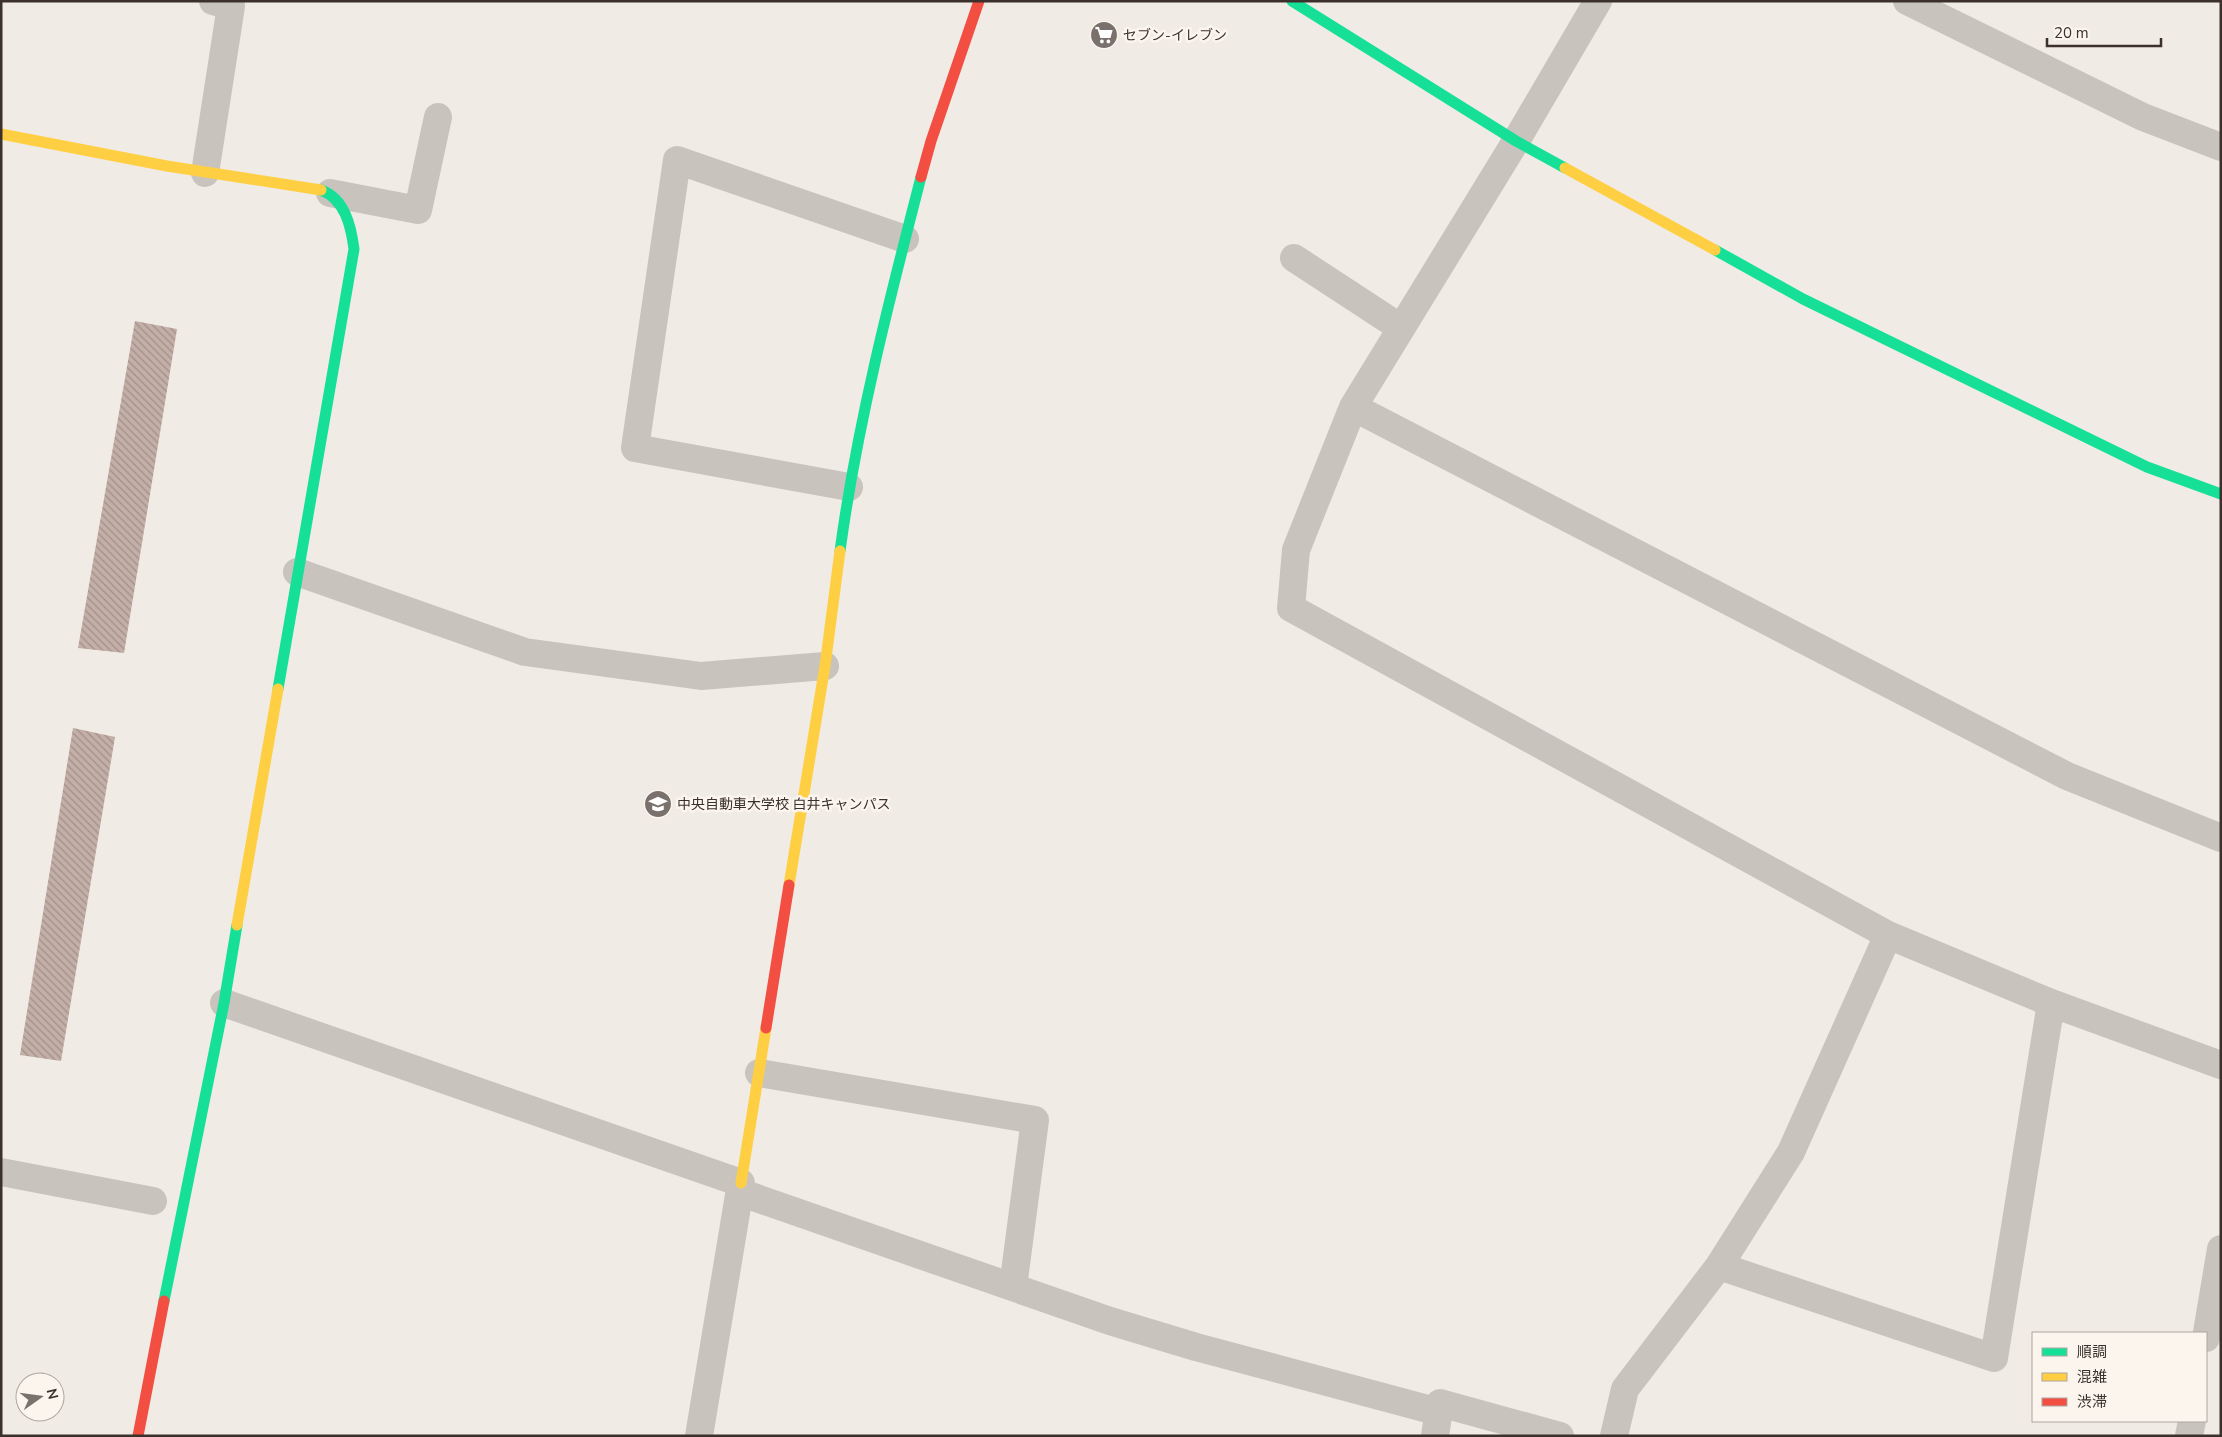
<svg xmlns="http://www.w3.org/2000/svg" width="2222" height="1437" font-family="'Nunito Sans','Noto Sans JP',sans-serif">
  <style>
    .building { fill: url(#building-back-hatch) }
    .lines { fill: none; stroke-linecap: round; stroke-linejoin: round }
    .street { stroke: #c9c3be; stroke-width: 28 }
    .fast { stroke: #16e098; stroke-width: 11 }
    .slow { stroke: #ffcf43; stroke-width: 11 }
    .jam { stroke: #f24e42; stroke-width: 11 }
    .labels { text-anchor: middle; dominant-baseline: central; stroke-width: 5; stroke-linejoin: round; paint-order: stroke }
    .poi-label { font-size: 14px; fill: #3b302b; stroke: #fbf5ee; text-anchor: start }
  </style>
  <defs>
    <pattern id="building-back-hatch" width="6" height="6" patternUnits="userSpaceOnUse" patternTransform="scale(1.25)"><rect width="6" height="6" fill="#c3afa7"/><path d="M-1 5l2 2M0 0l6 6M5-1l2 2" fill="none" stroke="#a08f88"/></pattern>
  </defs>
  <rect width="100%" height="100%" fill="#f0ebe5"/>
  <!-- building -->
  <path class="building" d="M 135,321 L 177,329 L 124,653 L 78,648 Z
    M 73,728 L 115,737 L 61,1061 L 20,1055 Z"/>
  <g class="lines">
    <!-- street -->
    <path class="street" d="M 1598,1 L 1516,141 L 1353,407 L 1296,550 L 1291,608 L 1888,935 L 2051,1003 L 2221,1065
      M 1907,1 L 2143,117 L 2221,147
      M 205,173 L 231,6 L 213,1
      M 330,193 L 418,210 L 438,117
      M 1294,258 L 1401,328
      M 1353,407 L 2067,776 L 2221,838
      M 849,487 L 635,448 L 677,160 L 905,239
      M 297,572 L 525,652 L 701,676 L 825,666
      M 224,1003 L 741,1183 L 699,1436
      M 759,1073 L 1035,1120 L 1013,1287
      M 1,1172 L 153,1201
      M 739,1192 L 1110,1321 L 1196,1347 L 1439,1412
      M 1719,1266 L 1994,1358 L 2051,1003
      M 2206,1338 L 2221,1249
      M 1435,1436 L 1440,1403 L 1560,1436
      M 1614,1436 L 1625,1389 L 1719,1266 L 1791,1152 L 1888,935
      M 2189,1436 L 2192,1421"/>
    <!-- fast -->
    <path class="fast" d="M 1292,1 L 1516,141 L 1565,168
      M 1715,250 L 1803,299 L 2147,467 L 2221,494
      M 840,551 C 857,425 889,301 921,177
      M 278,689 L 354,249 C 351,226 345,199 321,190
      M 164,1301 L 224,1003 L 237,925"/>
    <!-- slow -->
    <path class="slow" d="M 1,134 L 167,166 L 321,190
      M 1565,168 L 1715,250
      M 789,885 L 825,666 L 840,551
      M 237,925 L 278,689
      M 741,1183 L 766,1028"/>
    <!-- jam -->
    <path class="jam" d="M 921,177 L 931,141 L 979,1
      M 766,1028 L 789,885
      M 138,1436 L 164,1301"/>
  </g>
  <!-- icons -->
  <defs>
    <g id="supermarket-disc" transform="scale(1.4375)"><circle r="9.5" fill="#7a716c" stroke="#fbf5ee"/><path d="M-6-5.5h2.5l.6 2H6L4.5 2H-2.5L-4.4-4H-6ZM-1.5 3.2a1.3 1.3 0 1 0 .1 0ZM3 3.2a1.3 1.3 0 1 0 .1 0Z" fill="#fff"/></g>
    <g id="school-disc" transform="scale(1.4375)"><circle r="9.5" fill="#7a716c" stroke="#fbf5ee"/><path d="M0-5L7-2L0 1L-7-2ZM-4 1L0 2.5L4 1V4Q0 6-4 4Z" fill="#fff"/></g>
  </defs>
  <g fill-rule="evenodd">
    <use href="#supermarket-disc" x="1104" y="35"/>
    <use href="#school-disc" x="658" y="804"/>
  </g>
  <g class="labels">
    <!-- poi labels -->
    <g class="poi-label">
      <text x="1123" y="35">セブン-イレブン</text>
      <text x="677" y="804">中央自動車大学校 白井キャンパス</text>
    </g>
  </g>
  <!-- border -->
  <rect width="2222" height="1437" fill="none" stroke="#3b302b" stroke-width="5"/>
  <!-- legend -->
  <rect x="2032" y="1332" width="175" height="90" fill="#fbf5ee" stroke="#aea6a0"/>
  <rect x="2042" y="1348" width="25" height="8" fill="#16e098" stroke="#aea6a0"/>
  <text x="2077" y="1357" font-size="15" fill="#3b302b">順調</text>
  <rect x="2042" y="1373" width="25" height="8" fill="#ffcf43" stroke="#aea6a0"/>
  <text x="2077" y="1382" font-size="15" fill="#3b302b">混雑</text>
  <rect x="2042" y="1398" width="25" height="8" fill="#f24e42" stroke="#aea6a0"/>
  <text x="2077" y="1407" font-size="15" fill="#3b302b">渋滞</text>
  <!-- north arrow -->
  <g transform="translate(40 1397) rotate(76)"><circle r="24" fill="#fbf5ee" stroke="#aea6a0"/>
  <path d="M0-4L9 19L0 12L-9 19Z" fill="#7a716c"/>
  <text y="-8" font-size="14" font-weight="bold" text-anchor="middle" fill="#3b302b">N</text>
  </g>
  <!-- scale -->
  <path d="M2047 38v8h114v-8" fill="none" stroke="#3b302b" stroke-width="2.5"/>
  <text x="2054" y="38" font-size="15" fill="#3b302b" stroke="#fbf5ee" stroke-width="4" paint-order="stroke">20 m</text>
</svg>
